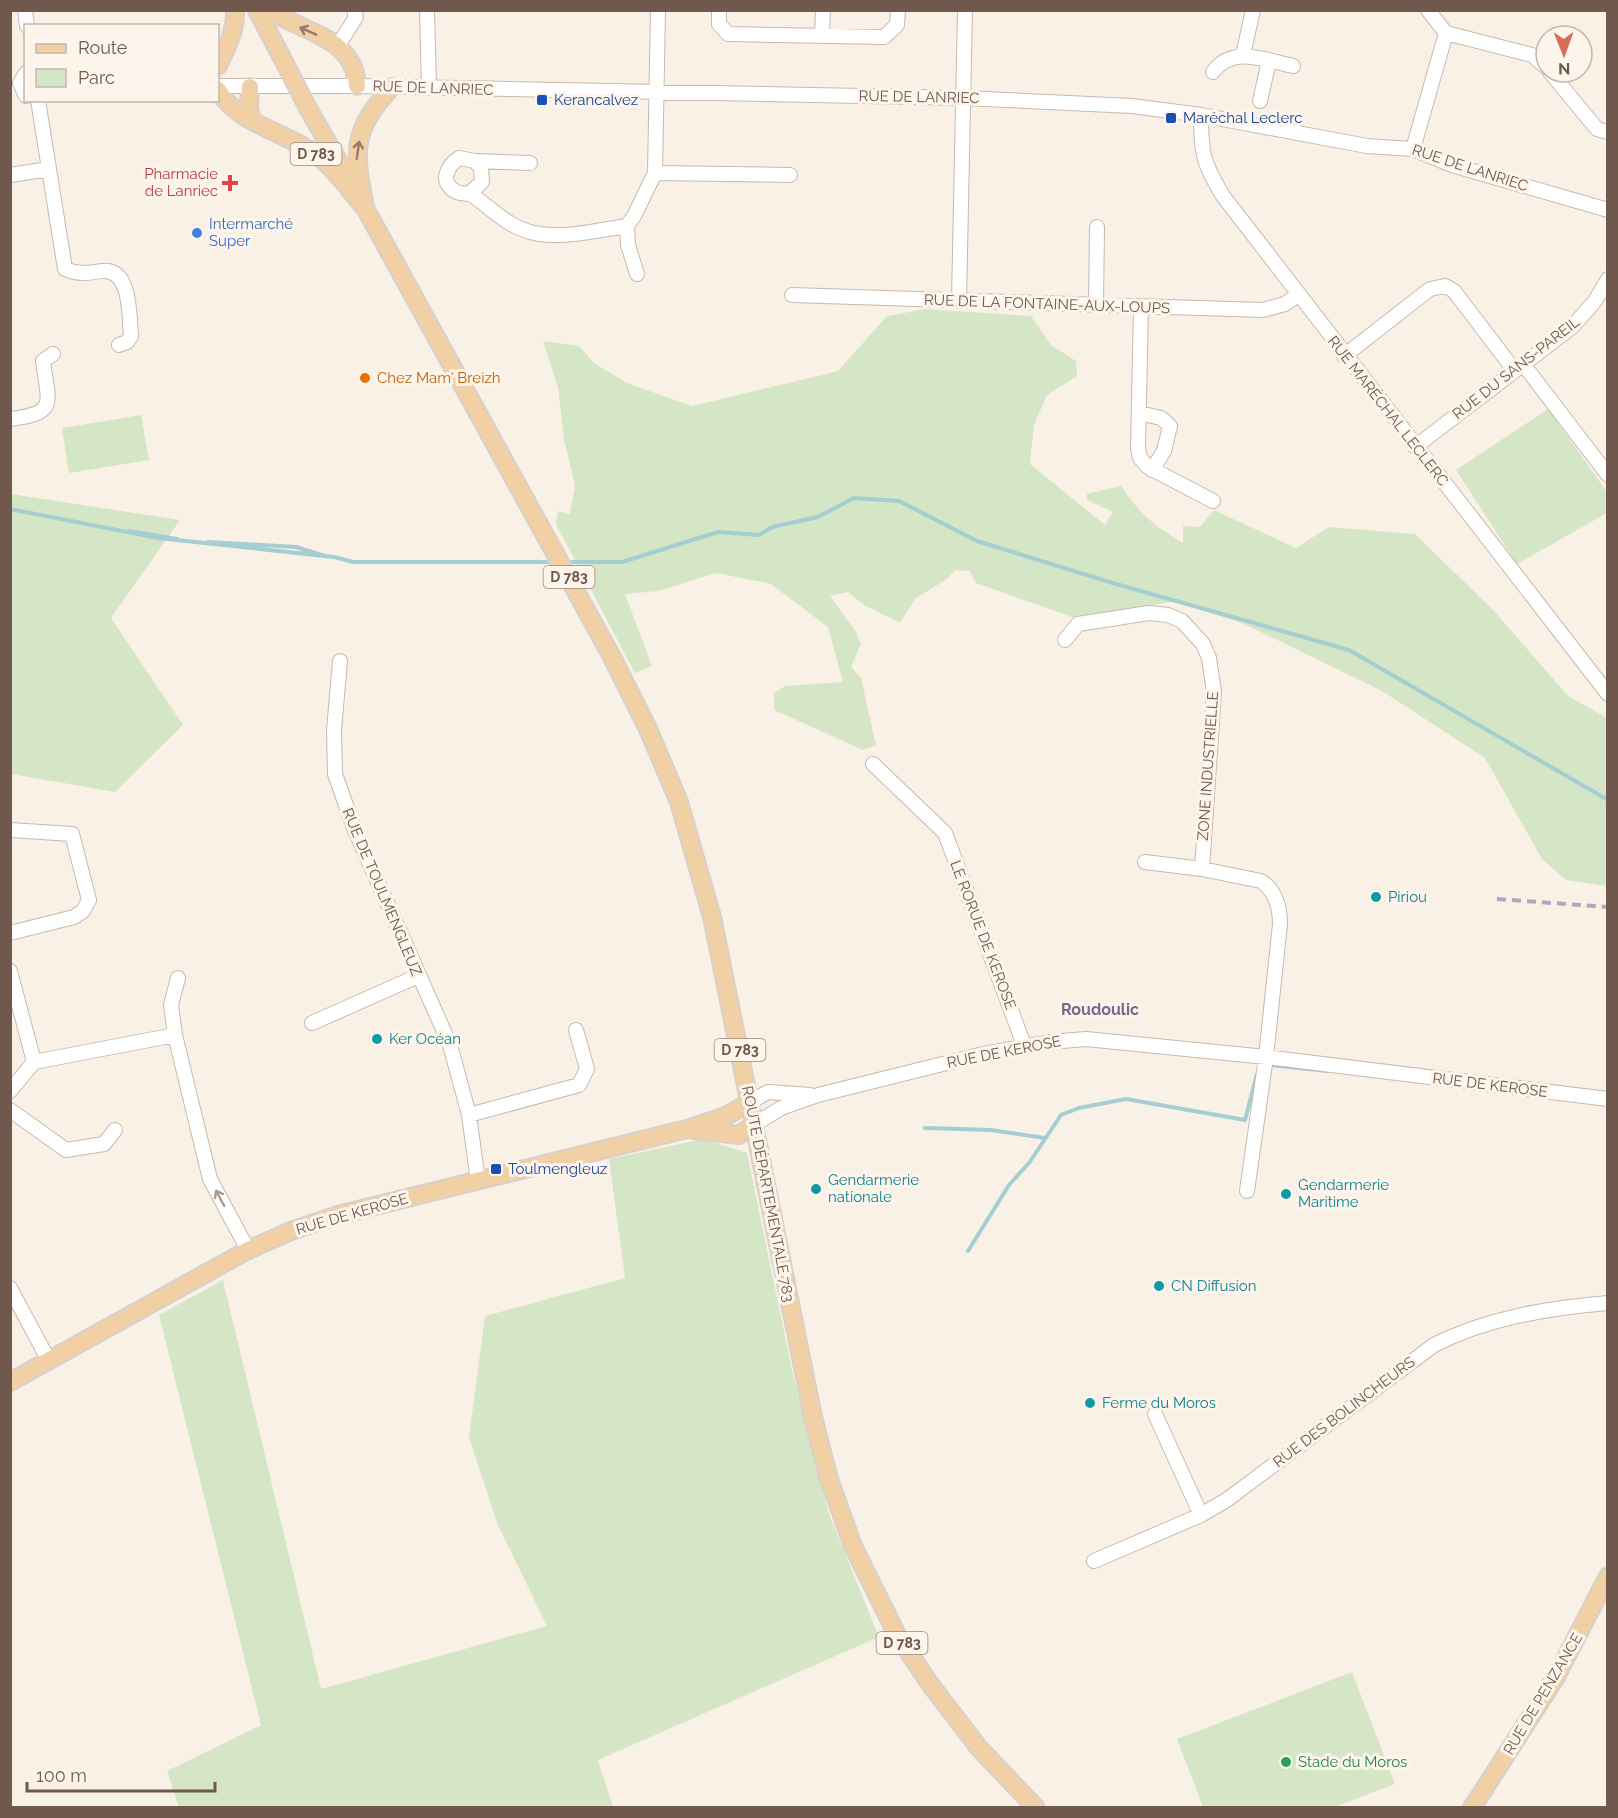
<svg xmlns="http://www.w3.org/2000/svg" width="1618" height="1818" font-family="Raleway,sans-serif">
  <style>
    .green { fill: #d5e6c6 }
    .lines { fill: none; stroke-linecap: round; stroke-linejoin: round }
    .stream { stroke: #a4ced2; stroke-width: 4 }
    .minor-casing { stroke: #cab8ad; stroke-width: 16 }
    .major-casing { stroke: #d7d0cd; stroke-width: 20 }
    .minor { stroke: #fff; stroke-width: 14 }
    .major { stroke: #f2d0a5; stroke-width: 16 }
    .rail { stroke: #b3a6c2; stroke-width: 4; stroke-dasharray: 9 6; stroke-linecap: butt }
    .major-bridge-casing { stroke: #d7d0cd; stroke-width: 20; stroke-linecap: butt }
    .major-bridge { stroke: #f2d0a5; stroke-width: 16 }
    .oneway { stroke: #977c67 }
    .oneway2 { stroke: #a99b94 }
    .transit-dot { fill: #1a4fb4; stroke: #fdf5ec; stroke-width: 2 }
    .health-dot { fill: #e0444e; stroke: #fdf5ec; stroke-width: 2 }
    .shop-dot { fill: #3f7fe0; stroke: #fdf5ec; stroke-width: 2 }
    .food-dot { fill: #e8710a; stroke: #fdf5ec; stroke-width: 2 }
    .culture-dot { fill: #0f9aa8; stroke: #fdf5ec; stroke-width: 2 }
    .leisure-dot { fill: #2e9e5b; stroke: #fdf5ec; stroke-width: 2 }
    .labels { text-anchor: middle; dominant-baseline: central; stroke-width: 6; stroke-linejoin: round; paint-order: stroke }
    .shield { fill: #fdf5ec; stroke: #9a877d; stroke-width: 1.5 }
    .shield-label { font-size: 14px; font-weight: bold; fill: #70584d }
    .street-label { font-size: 15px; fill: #70584d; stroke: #fdf5ec }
    .transit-label { font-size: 15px; fill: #164399; stroke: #fdf5ec; text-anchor: start }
    .health-label { font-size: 15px; fill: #be3a42; stroke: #fdf5ec; text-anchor: end }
    .shop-label { font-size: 15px; fill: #366cbe; stroke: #fdf5ec; text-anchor: start }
    .food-label { font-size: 15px; fill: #c56008; stroke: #fdf5ec; text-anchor: start }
    .culture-label { font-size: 15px; fill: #0d838f; stroke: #fdf5ec; text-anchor: start }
    .leisure-label { font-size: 15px; fill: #27864d; stroke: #fdf5ec; text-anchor: start }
    .neighbourhood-label { font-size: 16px; font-weight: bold; fill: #7c668c; stroke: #fdf5ec }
  </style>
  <rect width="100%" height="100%" fill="#faf1e6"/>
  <!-- green -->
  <path class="green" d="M 925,309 L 1031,316 L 1051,345 L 1076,361 L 1077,376 L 1047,395 L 1034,425 L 1030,464 L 1105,525 L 1113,512 L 1087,500 L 1087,494 L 1121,486 C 1140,514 1154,526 1183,543 L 1183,526 L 1200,527 L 1214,510 L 1296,548 L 1329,527 L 1415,534 L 1494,611 L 1568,696 L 1607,718 L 1607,886 L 1566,880 L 1542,859 L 1485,758 L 1382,691 L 1244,624 L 1176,601 L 1075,618 L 976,583 L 970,571 L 955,570 L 947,579 L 915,599 L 900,623 L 864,605 L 848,592 L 830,596 L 856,632 L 861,644 L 851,667 L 861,678 L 876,745 L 863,750 L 774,710 L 774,693 L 785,686 L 843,682 L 828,627 L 771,584 L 716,573 L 659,591 L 625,594 L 652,666 L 635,673 L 556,524 L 558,511 L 570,514 L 575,485 L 564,440 L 558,388 L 543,341 L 579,346 L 594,363 L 627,383 L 692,406 L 838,371 L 887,316 Z
    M 1548,409 L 1607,492 L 1607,513 L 1517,564 L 1456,470 Z
    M 141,415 L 149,460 L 69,473 L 62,428 Z
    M 11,494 L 180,520 L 111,618 L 183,725 L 115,792 L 11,774 Z
    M 704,1139 L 747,1153 L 792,1370 L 829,1514 L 879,1637 L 598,1760 L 613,1807 L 179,1807 L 167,1771 L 261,1725 L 159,1315 L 223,1280 L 321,1689 L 547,1626 L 497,1523 L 469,1437 L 485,1316 L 625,1278 L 609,1159 Z
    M 1352,1672 L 1395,1784 L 1334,1807 L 1203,1807 L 1177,1739 Z"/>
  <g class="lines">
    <!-- stream -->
    <path class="stream" d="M 10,509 L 158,538 L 334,557 L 353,562 L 554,562
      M 129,531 L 177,539
      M 208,542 L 296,547 L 325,556
      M 565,562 L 622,562 L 718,532 L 759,535 L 772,527 L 818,517 L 854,498 L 899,501 L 977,541 L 1116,584 L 1349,650 L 1608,800
      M 1269,1065 L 1327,1071
      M 925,1128 L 991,1130 L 1045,1138
      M 968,1251 L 1009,1185 L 1029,1163 L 1061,1115 L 1079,1108 L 1126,1099 L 1245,1120 L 1257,1074"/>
    <!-- minor casing -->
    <g class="minor-casing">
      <path id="minor" d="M 25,10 L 27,26
        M 427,10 L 429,88
        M 719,10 L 719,24 L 728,34 L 884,37 L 897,25 L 898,10
        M 1428,10 L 1446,33
        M 1446,33 L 1532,55 L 1546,67
        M 822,36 L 823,10
        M 339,44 L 356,17 L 354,10
        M 1243,55 L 1253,10
        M 1213,72 C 1232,45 1265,60 1293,66
        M 1550,72 L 1597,129 L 1608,132
        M 26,73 L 20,83 L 26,96
        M 218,86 L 357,86 L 964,98 L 1132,106 L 1201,115 L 1367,146 L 1413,149 L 1452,165 L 1608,210
        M 38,100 L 65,269 C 78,275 89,273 102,271 C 132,268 129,317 131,336 L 127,342 L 119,345
        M 1260,101 L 1269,61
        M 1201,115 C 1201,153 1203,163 1223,196 L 1608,694
        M 1413,149 L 1446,33
        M 475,161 L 530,163
        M 655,173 L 790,175
        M 10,175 L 49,169
        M 470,193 L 482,182 L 481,168 L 475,161 L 459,158 C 447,166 439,182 455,191 C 460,195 467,192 472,195 C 495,211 509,229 539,234 C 567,238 600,230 627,226
        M 637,274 L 628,245 L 627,226 L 634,216 L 655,173 L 658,10
        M 792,295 L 1263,310 L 1285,304 L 1298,295
        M 959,301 L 965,10
        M 1096,305 L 1097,227
        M 1141,307 L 1138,448 L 1140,458 L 1148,467 L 1213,501
        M 1344,356 L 1430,289 L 1445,286 L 1454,291 L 1514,370
        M 1523,364 L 1608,475
        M 1139,413 L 1161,418 L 1170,426 L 1164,451 L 1152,470
        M 10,419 C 59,413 48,403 43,361 L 53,354
        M 1415,447 L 1572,327 L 1595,301 L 1608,279
        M 1065,640 L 1078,624 L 1149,613 L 1168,615 L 1182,621 L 1203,644 L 1209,658 L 1214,692 L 1202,869
        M 340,661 L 334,730 L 335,774 L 354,828 L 450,1045 L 469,1115 L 478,1181
        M 873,764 L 945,833 L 1024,1045
        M 10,830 L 72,834 L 89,900 L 83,911 L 74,917 L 10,933
        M 1145,862 L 1202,869 L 1261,881 C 1276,891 1280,907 1280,924 L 1266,1057 L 1247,1191
        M 10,971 L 34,1062
        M 178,978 L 171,1005 L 175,1035 L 210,1179 L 248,1250
        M 312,1023 L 418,976
        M 10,1091 L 34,1062 L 175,1035
        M 750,1102 L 768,1092 L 810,1095
        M 10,1110 L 66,1150 L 104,1144 L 115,1130
        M 469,1115 L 579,1085 L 587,1069 L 576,1030
        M 755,1124 L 781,1108 L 818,1095 L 983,1054 L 1050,1042 L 1086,1039 L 1266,1057 L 1608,1099
        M 10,1288 L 49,1361
        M 1155,1414 L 1201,1515
        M 1094,1561 L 1201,1515 L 1228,1499 L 1434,1345 C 1487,1318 1548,1308 1608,1303"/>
    </g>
    <!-- major casing -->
    <g class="major-casing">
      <path id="major" d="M 257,10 L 281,56
        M 270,10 C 303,33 355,37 357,86
        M 218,66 C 226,48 236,32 235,10
        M 250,87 L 249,109 L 252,120
        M 218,90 C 239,126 288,132 318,156 C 336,170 350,191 365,208 L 612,657 L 648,729 L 679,802 L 712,917 L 813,1417 L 829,1479 L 853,1546 L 897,1635 L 930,1684 L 979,1748 L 1036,1808
        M 309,110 L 348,178
        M 365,207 C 354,151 351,131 392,87
        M 694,1130 L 739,1135 L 755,1124
        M 10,1382 L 248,1250 L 291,1231 L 338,1215 L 687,1129 L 726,1116 L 750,1102
        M 1472,1808 L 1556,1677 L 1608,1576"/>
    </g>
    <!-- minor -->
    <use href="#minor" class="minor"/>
    <!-- major -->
    <use href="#major" class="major"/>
    <!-- rail -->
    <path class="rail" d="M 1497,899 L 1608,907"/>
    <!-- major-bridge casing -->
    <g class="major-bridge-casing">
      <path id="major-bridge" d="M 281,56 L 309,110"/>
    </g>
    <!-- major-bridge -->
    <use href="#major-bridge" class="major-bridge"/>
  </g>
  <!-- one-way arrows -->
  <defs><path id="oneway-shaft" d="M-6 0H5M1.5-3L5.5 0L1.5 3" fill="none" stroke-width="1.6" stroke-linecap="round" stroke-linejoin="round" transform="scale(1.5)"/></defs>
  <g class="oneway">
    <use href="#oneway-shaft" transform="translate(308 31) rotate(-156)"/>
    <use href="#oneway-shaft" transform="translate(358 150) rotate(-82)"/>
  </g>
  <use class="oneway2" href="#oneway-shaft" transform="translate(220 1198) rotate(-118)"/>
  <!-- markers -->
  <g class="transit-dot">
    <rect x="536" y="94" width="12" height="12" rx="3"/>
    <rect x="1165" y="112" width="12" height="12" rx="3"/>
    <rect x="490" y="1163" width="12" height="12" rx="3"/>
  </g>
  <path class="health-dot" d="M227 174h6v6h6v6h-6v6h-6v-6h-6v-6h6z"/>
  <circle class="shop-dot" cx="197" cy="233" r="6"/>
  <circle class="food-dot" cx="365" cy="378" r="6"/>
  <g class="culture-dot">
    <circle cx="1376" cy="897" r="6"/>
    <circle cx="377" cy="1039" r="6"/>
    <circle cx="816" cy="1189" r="6"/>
    <circle cx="1286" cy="1194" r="6"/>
    <circle cx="1159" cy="1286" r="6"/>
    <circle cx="1090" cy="1403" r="6"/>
  </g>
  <circle class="leisure-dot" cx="1286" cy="1762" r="6"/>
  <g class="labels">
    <!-- shield labels -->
    <g class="shield">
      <rect x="290.5" y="143" width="51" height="22" rx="4.5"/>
      <rect x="543.5" y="566" width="51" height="22" rx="4.5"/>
      <rect x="714.5" y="1039" width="51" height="22" rx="4.5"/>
      <rect x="876.5" y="1632" width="51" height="22" rx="4.5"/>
    </g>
    <g class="shield-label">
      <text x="316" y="154">D 783</text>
      <text x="569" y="577">D 783</text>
      <text x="740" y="1050">D 783</text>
      <text x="902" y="1643">D 783</text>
    </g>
    <!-- street labels -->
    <g class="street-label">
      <text transform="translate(433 88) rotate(2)">RUE DE LANRIEC</text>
      <text transform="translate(919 97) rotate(1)">RUE DE LANRIEC</text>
      <text transform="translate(1470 168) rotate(18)">RUE DE LANRIEC</text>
      <text transform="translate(1047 304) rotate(2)">RUE DE LA FONTAINE-AUX-LOUPS</text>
      <text transform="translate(1516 368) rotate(-38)">RUE DU SANS-PAREIL</text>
      <text transform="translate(1388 411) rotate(52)">RUE MARÉCHAL LECLERC</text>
      <text transform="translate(1208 766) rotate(-86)">ZONE INDUSTRIELLE</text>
      <text transform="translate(382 892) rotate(67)">RUE DE TOULMENGLEUZ</text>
      <text transform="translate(983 935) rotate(69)">LE RORUE DE KEROSE</text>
      <text transform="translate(1004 1052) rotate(-11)">RUE DE KEROSE</text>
      <text transform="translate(1490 1085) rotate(7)">RUE DE KEROSE</text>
      <text transform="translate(768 1194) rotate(79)">ROUTE DÉPARTEMENTALE 783</text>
      <text transform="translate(352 1214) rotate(-16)">RUE DE KEROSE</text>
      <text transform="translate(1344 1412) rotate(-37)">RUE DES BOLINCHEURS</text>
      <text transform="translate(1543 1694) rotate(-59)">RUE DE PENZANCE</text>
    </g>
    <!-- transit labels -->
    <g class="transit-label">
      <text x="554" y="100">Kerancalvez</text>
      <text x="1183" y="118">Maréchal Leclerc</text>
      <text x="508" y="1169">Toulmengleuz</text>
    </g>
    <!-- health labels -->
    <g class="health-label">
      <text x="218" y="174">Pharmacie<tspan x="218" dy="17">de Lanriec</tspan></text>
    </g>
    <!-- shop labels -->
    <g class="shop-label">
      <text x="209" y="224">Intermarché<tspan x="209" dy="17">Super</tspan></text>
    </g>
    <!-- food labels -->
    <g class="food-label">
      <text x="377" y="378">Chez Mam' Breizh</text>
    </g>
    <!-- culture labels -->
    <g class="culture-label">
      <text x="1388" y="897">Piriou</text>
      <text x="389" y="1039">Ker Océan</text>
      <text x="828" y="1180">Gendarmerie<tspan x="828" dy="17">nationale</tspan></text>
      <text x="1298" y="1185">Gendarmerie<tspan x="1298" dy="17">Maritime</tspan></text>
      <text x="1171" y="1286">CN Diffusion</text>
      <text x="1102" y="1403">Ferme du Moros</text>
    </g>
    <!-- leisure labels -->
    <g class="leisure-label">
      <text x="1298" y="1762">Stade du Moros</text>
    </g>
    <!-- neighbourhood labels -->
    <g class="neighbourhood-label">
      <text x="1100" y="1009">Roudoulic</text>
    </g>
  </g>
  <!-- border -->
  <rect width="1618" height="1818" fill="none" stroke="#70584d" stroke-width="24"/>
  <!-- legend -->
  <rect x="24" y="24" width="195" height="78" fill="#fdf5ec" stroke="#c5b6ac" stroke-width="1.5"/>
  <rect x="36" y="44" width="30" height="9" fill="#f2d0a5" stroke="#c5b6ac" stroke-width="1.5"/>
  <text x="78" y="54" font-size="18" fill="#70584d">Route</text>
  <rect x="36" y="69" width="30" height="18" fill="#d5e6c6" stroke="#c5b6ac" stroke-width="1.5"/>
  <text x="78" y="84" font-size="18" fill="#70584d">Parc</text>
  <!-- north arrow -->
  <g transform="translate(1564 54) rotate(179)"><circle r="28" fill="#fdf5ec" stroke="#c5b6ac" stroke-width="1.5"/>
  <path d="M0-4.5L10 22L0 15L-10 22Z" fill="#d76c58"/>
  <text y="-9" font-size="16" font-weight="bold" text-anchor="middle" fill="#70584d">N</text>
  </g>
  <!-- scale -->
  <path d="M27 1782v9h188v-9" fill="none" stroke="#70584d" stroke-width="3"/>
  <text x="36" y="1782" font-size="18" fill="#70584d" stroke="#fdf5ec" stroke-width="4.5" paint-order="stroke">100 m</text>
</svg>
